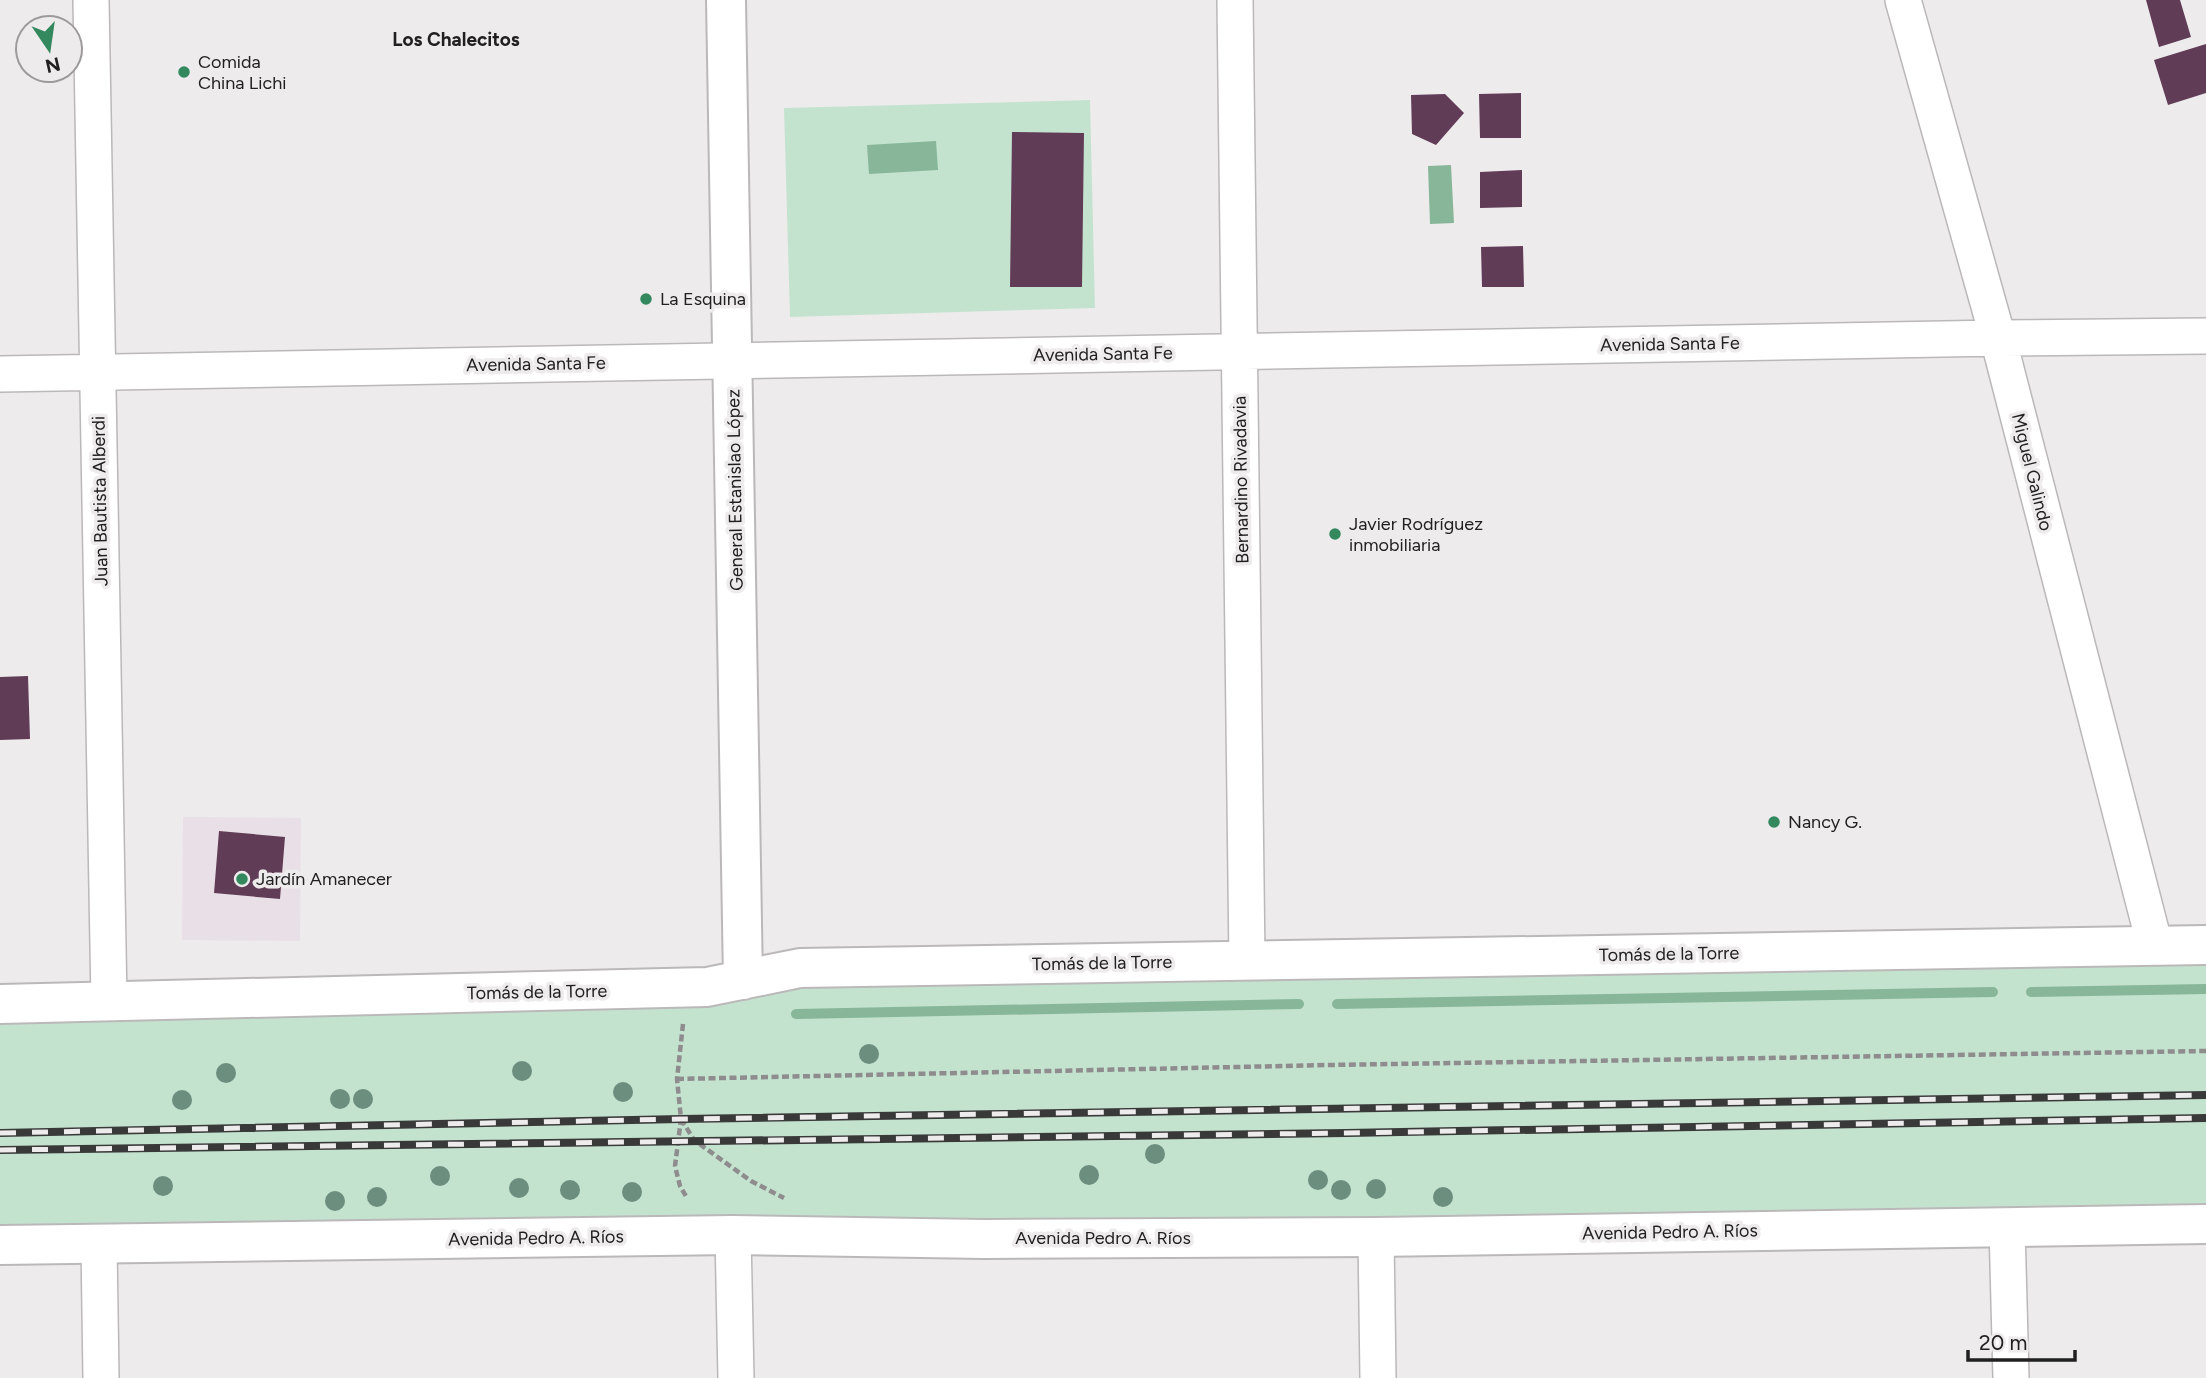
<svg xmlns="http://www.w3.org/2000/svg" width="2206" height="1378" font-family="Figtree,sans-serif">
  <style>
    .built { fill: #e9dfe6 }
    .green { fill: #c4e3cf }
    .water { fill: #87b699 }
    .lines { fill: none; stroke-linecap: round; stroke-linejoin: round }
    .stream { stroke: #87b699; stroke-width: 10 }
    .building { fill: #613c57 }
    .street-casing { stroke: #bbb8ba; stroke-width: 38 }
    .secondary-casing { stroke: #bbb8ba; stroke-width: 42 }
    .path { stroke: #8e8c8d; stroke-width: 4.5; stroke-dasharray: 7 3.5; stroke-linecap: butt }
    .street { stroke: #fff; stroke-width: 35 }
    .secondary { stroke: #fff; stroke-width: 38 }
    .rail-casing { stroke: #3a393a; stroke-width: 8 }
    .rail { stroke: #eeebed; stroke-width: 5; stroke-dasharray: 16; stroke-linecap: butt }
    .tree { fill: #6c8e7f }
    .poi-dot { fill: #33895d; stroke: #eeebed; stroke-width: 2.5 }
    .labels { text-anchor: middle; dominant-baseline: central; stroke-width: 7; stroke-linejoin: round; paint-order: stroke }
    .poi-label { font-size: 18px; fill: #212021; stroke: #eeebed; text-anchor: start }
    .street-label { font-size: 18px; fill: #212021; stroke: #eeebed }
    .neighbourhood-label { font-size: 19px; font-weight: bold; fill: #212021; stroke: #eeebed }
  </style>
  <rect width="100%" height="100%" fill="#eeebed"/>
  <!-- built -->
  <path class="built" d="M 183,817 L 301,818 L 300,941 L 182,940 Z"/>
  <!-- green -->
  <path class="green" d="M 1090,100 L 1095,308 L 790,317 L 784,108 Z
    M 2206,945 L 2206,1224 L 0,1245 L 0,1004 Z"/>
  <!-- water -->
  <path class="water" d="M 936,141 L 938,170 L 869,174 L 867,145 Z
    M 1451,165 L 1454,223 L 1430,224 L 1428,166 Z"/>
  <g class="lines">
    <!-- stream -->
    <path class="stream" d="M 2031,992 L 2206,989
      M 1337,1004 L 1993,992
      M 796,1014 L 1299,1004"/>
  </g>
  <!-- building -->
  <path class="building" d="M 2146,0 L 2180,0 L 2191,37 L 2159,47 Z
    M 2206,44 L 2206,93 L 2168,105 L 2154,60 Z
    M 1521,93 L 1521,138 L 1480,138 L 1479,94 Z
    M 1445,94 L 1464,113 L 1436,145 L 1412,134 L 1411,95 Z
    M 1012,132 L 1084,133 L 1082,287 L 1010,287 Z
    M 1522,170 L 1522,207 L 1480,208 L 1480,172 Z
    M 1523,246 L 1524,287 L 1482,287 L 1481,247 Z
    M 28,676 L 30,739 L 0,740 L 0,677 Z
    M 219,831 L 285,837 L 280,899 L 214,893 Z"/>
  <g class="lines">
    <!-- street casing -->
    <g class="street-casing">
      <path id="street" d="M 91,0 L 109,1002
        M 1235,0 L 1247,961
        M 1903,0 L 1998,338 L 2155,946
        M 0,374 L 1998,338 L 2206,336
        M 2007,1227 L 2011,1378
        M 733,1235 L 736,1378
        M 1376,1237 L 1378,1378
        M 99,1244 L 101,1378"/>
    </g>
    <!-- secondary casing -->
    <g class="secondary-casing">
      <path id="secondary" d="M 726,0 L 743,980
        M 0,1004 L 707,987 L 800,968 L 2206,945
        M 0,1245 L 733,1235 L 984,1239 L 1376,1237 L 2206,1224"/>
    </g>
    <!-- path -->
    <path class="path" d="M 683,1024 L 677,1079 L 681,1119 L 675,1166 L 680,1186 L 687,1198
      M 677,1079 L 1329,1065 L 2206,1051
      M 681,1119 L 694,1140 L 751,1181 L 784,1198"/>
    <!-- street -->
    <use href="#street" class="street"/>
    <!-- secondary -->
    <use href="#secondary" class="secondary"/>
    <!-- rail casing -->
    <g class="rail-casing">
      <path id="rail" d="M 0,1133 L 681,1119 L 2206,1095
        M 0,1150 L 1346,1133 L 2206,1118"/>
    </g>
    <!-- rail -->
    <use href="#rail" class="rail"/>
  </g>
  <!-- trees -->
  <g class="tree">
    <circle cx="869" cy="1054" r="10"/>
    <circle cx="522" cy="1071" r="10"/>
    <circle cx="226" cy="1073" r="10"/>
    <circle cx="623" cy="1092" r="10"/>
    <circle cx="340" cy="1099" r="10"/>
    <circle cx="363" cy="1099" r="10"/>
    <circle cx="182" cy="1100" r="10"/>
    <circle cx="1155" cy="1154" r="10"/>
    <circle cx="1089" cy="1175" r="10"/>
    <circle cx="440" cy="1176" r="10"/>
    <circle cx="1318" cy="1180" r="10"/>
    <circle cx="163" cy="1186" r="10"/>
    <circle cx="519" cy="1188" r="10"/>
    <circle cx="1376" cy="1189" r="10"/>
    <circle cx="570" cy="1190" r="10"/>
    <circle cx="1341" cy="1190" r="10"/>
    <circle cx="632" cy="1192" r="10"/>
    <circle cx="377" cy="1197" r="10"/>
    <circle cx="1443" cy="1197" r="10"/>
    <circle cx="335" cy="1201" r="10"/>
  </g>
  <!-- markers -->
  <g class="poi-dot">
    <circle cx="184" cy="72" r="7"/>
    <circle cx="646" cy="299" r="7"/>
    <circle cx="1335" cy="534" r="7"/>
    <circle cx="1774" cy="822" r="7"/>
    <circle cx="242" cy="879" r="7"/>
  </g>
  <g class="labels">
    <!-- poi labels -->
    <g class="poi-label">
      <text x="198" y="62">Comida<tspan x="198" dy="21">China Lichi</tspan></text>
      <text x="660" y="299">La Esquina</text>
      <text x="1349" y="524">Javier Rodríguez<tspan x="1349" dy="21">inmobiliaria</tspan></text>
      <text x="1788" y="822">Nancy G.</text>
      <text x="256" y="879">Jardín Amanecer</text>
    </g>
    <!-- street labels -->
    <g class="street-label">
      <text transform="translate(1670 344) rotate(-1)">Avenida Santa Fe</text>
      <text transform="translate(1103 354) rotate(-1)">Avenida Santa Fe</text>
      <text transform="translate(536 364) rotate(-1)">Avenida Santa Fe</text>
      <text transform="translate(2032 472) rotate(76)">Miguel Galindo</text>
      <text transform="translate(1241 480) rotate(-91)">Bernardino Rivadavia</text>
      <text transform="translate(735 490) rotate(-91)">General Estanislao López</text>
      <text transform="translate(100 501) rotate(-91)">Juan Bautista Alberdi</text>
      <text transform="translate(1669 954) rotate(-1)">Tomás de la Torre</text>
      <text transform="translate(1102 963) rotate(-1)">Tomás de la Torre</text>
      <text transform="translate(537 992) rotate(-1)">Tomás de la Torre</text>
      <text transform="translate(1670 1232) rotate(-1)">Avenida Pedro A. Ríos</text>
      <text transform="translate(536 1238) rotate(-1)">Avenida Pedro A. Ríos</text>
      <text x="1103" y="1238">Avenida Pedro A. Ríos</text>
    </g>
    <!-- neighbourhood labels -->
    <g class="neighbourhood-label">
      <text x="456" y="39">Los Chalecitos</text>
    </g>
  </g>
  <!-- north arrow -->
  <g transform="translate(49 49) rotate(167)"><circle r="33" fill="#eeebed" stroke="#9c9a9b" stroke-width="2"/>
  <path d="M0-5L12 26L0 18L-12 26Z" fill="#33895d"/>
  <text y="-10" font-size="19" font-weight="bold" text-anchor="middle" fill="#212021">N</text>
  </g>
  <!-- scale -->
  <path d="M1968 1350v10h107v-10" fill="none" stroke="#212021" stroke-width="3.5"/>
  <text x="1979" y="1350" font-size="21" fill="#212021" stroke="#eeebed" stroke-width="5" paint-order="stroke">20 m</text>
</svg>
